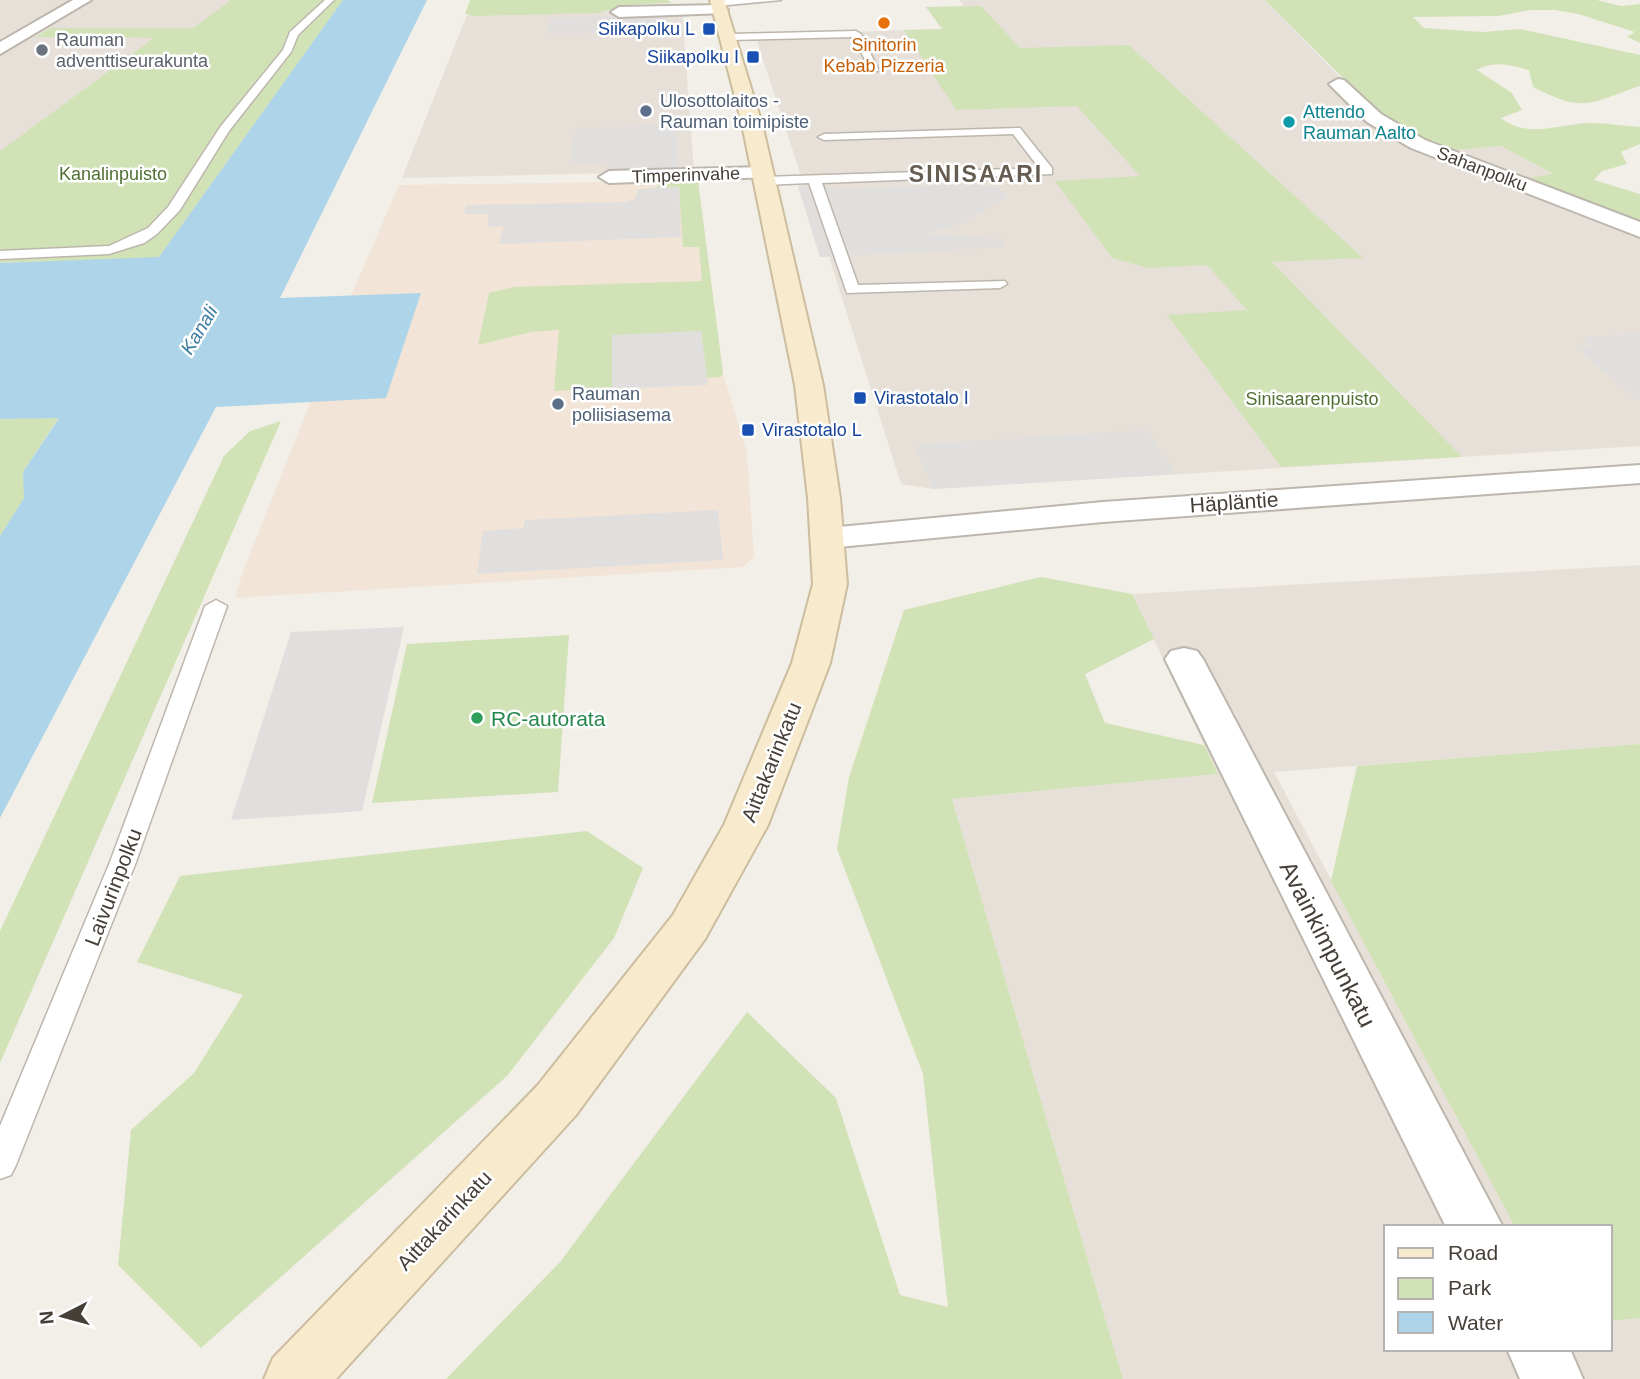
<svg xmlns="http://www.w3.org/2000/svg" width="1640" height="1379" font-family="Helvetica,sans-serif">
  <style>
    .residential { fill: #e6e0d8 }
    .commercial { fill: #f2e4d7 }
    .green { fill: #d2e2b7 }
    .parking { fill: #e1dfdd }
    .water { fill: #add4e8 }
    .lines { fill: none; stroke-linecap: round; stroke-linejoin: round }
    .service-casing { stroke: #bdb6ad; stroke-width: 3 }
    .minor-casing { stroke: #bdb6ad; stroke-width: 4 }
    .tertiary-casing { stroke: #bdb6ad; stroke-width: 4 }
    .secondary-casing { stroke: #ccbd9e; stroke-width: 4 }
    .service { fill: #fff; fill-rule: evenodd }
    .minor { fill: #fff; fill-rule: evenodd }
    .tertiary { fill: #fff; fill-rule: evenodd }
    .secondary { fill: #f8eacd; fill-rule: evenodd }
    .food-dot { fill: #e8710a; stroke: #fff; stroke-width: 2.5 }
    .transit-dot { fill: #1a4fb4; stroke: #fff; stroke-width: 2.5 }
    .worship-dot { fill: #6b7280; stroke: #fff; stroke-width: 2.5 }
    .service-dot { fill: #5c6f8a; stroke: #fff; stroke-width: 2.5 }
    .culture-dot { fill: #0f9aa8; stroke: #fff; stroke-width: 2.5 }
    .leisure-dot { fill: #2e9e5b; stroke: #fff; stroke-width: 2.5 }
    .labels { text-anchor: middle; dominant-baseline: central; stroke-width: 5; stroke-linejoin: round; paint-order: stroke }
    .far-transit-label { font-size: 18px; fill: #164399; stroke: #fff; text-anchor: end }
    .far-worship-label { font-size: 18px; fill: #5b616d; stroke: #fff; text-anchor: start }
    .far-food-label { font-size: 18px; fill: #c56008; stroke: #fff }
    .far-service-label { font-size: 18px; fill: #4e5e75; stroke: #fff; text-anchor: start }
    .far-culture-label { font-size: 18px; fill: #0d838f; stroke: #fff; text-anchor: start }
    .far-street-label { font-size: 18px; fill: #453f38; stroke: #fff }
    .far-park-label { font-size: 18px; fill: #4f7032; stroke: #fff }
    .far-water-label { font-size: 19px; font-style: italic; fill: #3c7c9d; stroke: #fff }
    .street-label { font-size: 21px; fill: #453f38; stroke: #fff }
    .leisure-label { font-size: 21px; fill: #27864d; stroke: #fff; text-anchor: start }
    .far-district-label { font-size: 23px; font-weight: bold; letter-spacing: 2px; fill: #675c51; stroke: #fff }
    .near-street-label { font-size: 24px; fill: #453f38; stroke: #fff }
  </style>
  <rect width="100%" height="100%" fill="#f2efe9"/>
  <!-- residential -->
  <path class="residential" d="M 0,0 L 231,0 L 193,28 L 50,28 L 36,36 L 156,38 L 0,151 Z
    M 959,0 L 1265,0 L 1343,80 L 1445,151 L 1501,146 L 1554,175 L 1529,178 L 1640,226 L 1640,333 L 1583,337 L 1593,346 L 1576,348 L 1640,403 L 1640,446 L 933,489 L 901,484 L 829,257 L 820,257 L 798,186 L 804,185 L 755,35 L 942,29 L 926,7 L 964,6 Z
    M 682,9 L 694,171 L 402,178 L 467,15 Z
    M 1640,565 L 1640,744 L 1274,772 L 1515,1227 L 1386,1227 L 1386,1349 L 1610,1349 L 1610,1321 L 1640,1318 L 1640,1379 L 1123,1379 L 952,799 L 1218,774 L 1132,594 Z"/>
  <!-- commercial -->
  <path class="commercial" d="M 698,181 L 723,373 L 747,453 L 754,557 L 743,567 L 235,598 L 242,574 L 311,401 L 386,398 L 420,293 L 351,296 L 399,185 Z"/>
  <!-- green -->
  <path class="green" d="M 231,0 L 343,0 L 159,258 L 0,263 L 0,151 L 154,38 L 35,37 L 50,28 L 193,28 Z
    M 470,0 L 667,0 L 672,3 L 619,5 L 618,8 L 597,13 L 474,16 L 465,14 Z
    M 1265,0 L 1597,0 L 1621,6 L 1640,4 L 1640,43 L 1627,37 L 1635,32 L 1578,14 L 1555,10 L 1530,10 L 1498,16 L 1413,17 L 1424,28 L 1483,32 L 1520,29 L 1640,55 L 1640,86 C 1588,104 1584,113 1533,87 L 1529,70 C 1510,65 1495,60 1477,70 L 1512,93 L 1522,110 L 1501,118 C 1529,140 1560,123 1591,123 C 1607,123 1624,126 1640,127 L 1640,144 L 1621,152 L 1627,164 L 1602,171 L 1594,180 L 1640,194 L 1640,226 L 1528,178 L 1553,174 L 1501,146 L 1445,151 L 1388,123 Z
    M 981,6 L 1020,48 L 1129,45 L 1363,258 L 1272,262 L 1462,457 L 1281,467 L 1167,315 L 1247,310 L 1207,265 L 1148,268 L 1112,258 L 1055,181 L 1140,176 L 1077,106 L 956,110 L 904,30 L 942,29 L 926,7 Z
    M 693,180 L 698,181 L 723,373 L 720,377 L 707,378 L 701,331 L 612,336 L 612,389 L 554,391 L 559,330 L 531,332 L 478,345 L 489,293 L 514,287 L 702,281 L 699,247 L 683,247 L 679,187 L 656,188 L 662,181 Z
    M 59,417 L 23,472 L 25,498 L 0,536 L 0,419 Z
    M 281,421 L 0,1063 L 0,931 L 224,456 L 250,431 Z
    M 1041,577 L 1132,594 L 1154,639 L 1085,674 L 1105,723 L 1204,745 L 1218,774 L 952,799 L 1123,1379 L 446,1379 L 560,1262 L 747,1012 L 836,1098 L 900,1295 L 948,1307 L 923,1074 L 837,849 L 849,777 L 904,610 Z
    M 569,635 L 558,792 L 372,803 L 407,644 Z
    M 1640,744 L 1640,1318 L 1610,1321 L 1610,1227 L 1515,1227 L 1331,881 L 1357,766 Z
    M 587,831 L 643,868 L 614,938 L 507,1076 L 201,1348 L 118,1265 L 131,1130 L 194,1073 L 243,995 L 137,962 L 180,876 Z"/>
  <!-- parking -->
  <path class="parking" d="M 667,15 L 666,32 L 547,34 L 550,18 Z
    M 676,125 L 678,168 L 607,170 L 607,162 L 571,163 L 575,128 Z
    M 968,184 L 996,187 L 1008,195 L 964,223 L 926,234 L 1001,239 L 1005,247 L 820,257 L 798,186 L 816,185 L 837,190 Z
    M 679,187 L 681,237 L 499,244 L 504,226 L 487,227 L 489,214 L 464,214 L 466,205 L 624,202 L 635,199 L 638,189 Z
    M 701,331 L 708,385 L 612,389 L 612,335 Z
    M 1640,333 L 1640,403 L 1575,347 L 1592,346 L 1582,337 Z
    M 1147,430 L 1176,474 L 933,489 L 915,445 Z
    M 718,510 L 723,560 L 477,574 L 483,531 L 523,528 L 525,520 Z
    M 404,627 L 362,811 L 231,820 L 291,632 Z"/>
  <!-- water -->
  <path class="water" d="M 343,0 L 427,0 L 280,298 L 421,293 L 386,398 L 216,407 L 0,818 L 0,536 L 24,498 L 23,472 L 59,418 L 0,419 L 0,263 L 159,257 Z"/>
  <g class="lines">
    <!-- service casing -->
    <g class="service-casing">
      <path id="service" d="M 325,0 L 334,0 L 298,35 L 291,52 L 229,131 L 180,210 L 157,234 L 144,243 L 109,254 L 0,259 L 0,251 L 109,246 L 148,228 L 168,207 L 221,126 L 283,50 L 290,32 Z
        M 725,0 L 781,0 L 718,6 L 714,3 Z
        M 856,31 L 861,34 L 879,71 L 871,71 L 853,37 L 728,40 L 723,37 L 728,34 Z
        M 1020,128 L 1052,168 L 1052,174 L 822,183 L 858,285 L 1005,281 L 1007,284 L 1000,288 L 847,293 L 809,183 L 764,185 L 758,181 L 764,177 L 1039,168 L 1013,134 L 824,140 L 818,137 L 824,134 Z
        M 216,600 L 227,606 L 136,862 L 16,1165 L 11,1175 L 0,1179 L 0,1126 L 110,862 L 205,606 Z"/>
    </g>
    <!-- minor casing -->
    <g class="minor-casing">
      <path id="minor" d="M 73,0 L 91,0 L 0,54 L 0,42 Z
        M 720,5 L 728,10 L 725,13 L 619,17 L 611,12 L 619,7 Z
        M 1338,79 L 1344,80 L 1381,114 L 1425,140 L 1640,222 L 1640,237 L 1411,148 L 1367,122 L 1329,84 Z
        M 763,167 L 773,173 L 770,177 L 609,183 L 599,177 L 609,171 Z
        M 1184,648 L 1197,651 L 1203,659 L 1503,1227 L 1446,1227 L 1165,659 L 1171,651 Z
        M 1507,1349 L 1570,1349 L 1583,1379 L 1520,1379 Z"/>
    </g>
    <!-- tertiary casing -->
    <g class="tertiary-casing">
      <path id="tertiary" d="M 1640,465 L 1640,483 L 1103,522 L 828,548 L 816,545 L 811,538 L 816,531 L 828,528 L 1103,502 Z"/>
    </g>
    <!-- secondary casing -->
    <g class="secondary-casing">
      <path id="secondary" d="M 710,0 L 724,0 L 762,124 L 823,385 L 840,498 L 847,584 L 830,663 L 768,825 L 705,939 L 576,1115 L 336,1379 L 264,1379 L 273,1358 L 538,1085 L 673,915 L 724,825 L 792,663 L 813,584 L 808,498 L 795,385 L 742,124 Z"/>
    </g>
    <!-- service -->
    <use href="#service" class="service"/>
    <!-- minor -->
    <use href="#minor" class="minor"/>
    <!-- tertiary -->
    <use href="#tertiary" class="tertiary"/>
    <!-- secondary -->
    <use href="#secondary" class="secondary"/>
  </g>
  <!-- markers -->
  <circle class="food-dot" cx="884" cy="23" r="7"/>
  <g class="transit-dot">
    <rect x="702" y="22" width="14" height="14" rx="3.5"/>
    <rect x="746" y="50" width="14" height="14" rx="3.5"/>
    <rect x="853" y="391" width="14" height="14" rx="3.5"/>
    <rect x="741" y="423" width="14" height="14" rx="3.5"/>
  </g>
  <circle class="worship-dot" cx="42" cy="50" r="7"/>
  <g class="service-dot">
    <circle cx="646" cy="111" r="7"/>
    <circle cx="558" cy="404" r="7"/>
  </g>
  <circle class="culture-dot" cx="1289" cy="122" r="7"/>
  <circle class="leisure-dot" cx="477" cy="718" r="7"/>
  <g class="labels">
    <!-- far-transit labels -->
    <g class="far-transit-label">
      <text x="695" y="29">Siikapolku L</text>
      <text x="739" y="57">Siikapolku I</text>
      <text x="874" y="398" text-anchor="start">Virastotalo I</text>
      <text x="762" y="430" text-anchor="start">Virastotalo L</text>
    </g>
    <!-- far-worship labels -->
    <g class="far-worship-label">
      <text x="56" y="40">Rauman<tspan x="56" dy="21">adventtiseurakunta</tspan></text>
    </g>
    <!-- far-food labels -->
    <g class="far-food-label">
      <text x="884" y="45">Sinitorin<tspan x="884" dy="21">Kebab Pizzeria</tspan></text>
    </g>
    <!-- far-service labels -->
    <g class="far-service-label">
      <text x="660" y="101">Ulosottolaitos -<tspan x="660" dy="21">Rauman toimipiste</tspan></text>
      <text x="572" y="394">Rauman<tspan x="572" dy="21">poliisiasema</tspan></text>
    </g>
    <!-- far-culture labels -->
    <g class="far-culture-label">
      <text x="1303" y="112">Attendo<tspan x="1303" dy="21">Rauman Aalto</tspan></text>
    </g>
    <!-- far-street labels -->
    <g class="far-street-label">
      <text transform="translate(1482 169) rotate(21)">Sahanpolku</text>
      <text transform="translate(686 175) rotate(-2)">Timperinvahe</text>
    </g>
    <!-- far-park labels -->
    <g class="far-park-label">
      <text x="113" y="174">Kanalinpuisto</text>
      <text x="1312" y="399">Sinisaarenpuisto</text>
    </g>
    <!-- far-water labels -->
    <g class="far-water-label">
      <text transform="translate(199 330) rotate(-59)">Kanali</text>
    </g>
    <!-- street labels -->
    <g class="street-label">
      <text transform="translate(1234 502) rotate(-4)">Häpläntie</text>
      <text transform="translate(771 762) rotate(-68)">Aittakarinkatu</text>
      <text transform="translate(113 887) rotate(-69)">Laivurinpolku</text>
      <text transform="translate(444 1220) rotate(-47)">Aittakarinkatu</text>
    </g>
    <!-- leisure labels -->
    <g class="leisure-label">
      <text x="491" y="718">RC-autorata</text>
    </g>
    <!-- far-district labels -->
    <g class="far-district-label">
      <text x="976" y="174">SINISAARI</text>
    </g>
    <!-- near-street labels -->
    <g class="near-street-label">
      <text transform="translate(1328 944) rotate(63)">Avainkimpunkatu</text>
    </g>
  </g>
  <!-- legend -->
  <rect x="1384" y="1225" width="228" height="126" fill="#ffffff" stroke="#b5b2af" stroke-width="2"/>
  <rect x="1398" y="1248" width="35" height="10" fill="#f8eacd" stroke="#b5b2af" stroke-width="2"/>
  <text x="1448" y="1260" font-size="21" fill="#453f38">Road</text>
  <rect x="1398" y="1278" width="35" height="21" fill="#d2e2b7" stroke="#b5b2af" stroke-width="2"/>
  <text x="1448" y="1295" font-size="21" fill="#453f38">Park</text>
  <rect x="1398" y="1312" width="35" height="21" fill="#add4e8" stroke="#b5b2af" stroke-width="2"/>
  <text x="1448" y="1330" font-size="21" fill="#453f38">Water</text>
  <!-- north arrow -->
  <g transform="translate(63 1316) rotate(264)" stroke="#ffffff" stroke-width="5" paint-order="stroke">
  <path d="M0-5L12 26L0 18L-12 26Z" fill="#453f38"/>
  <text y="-10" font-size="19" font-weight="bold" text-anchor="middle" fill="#453f38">N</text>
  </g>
</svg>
